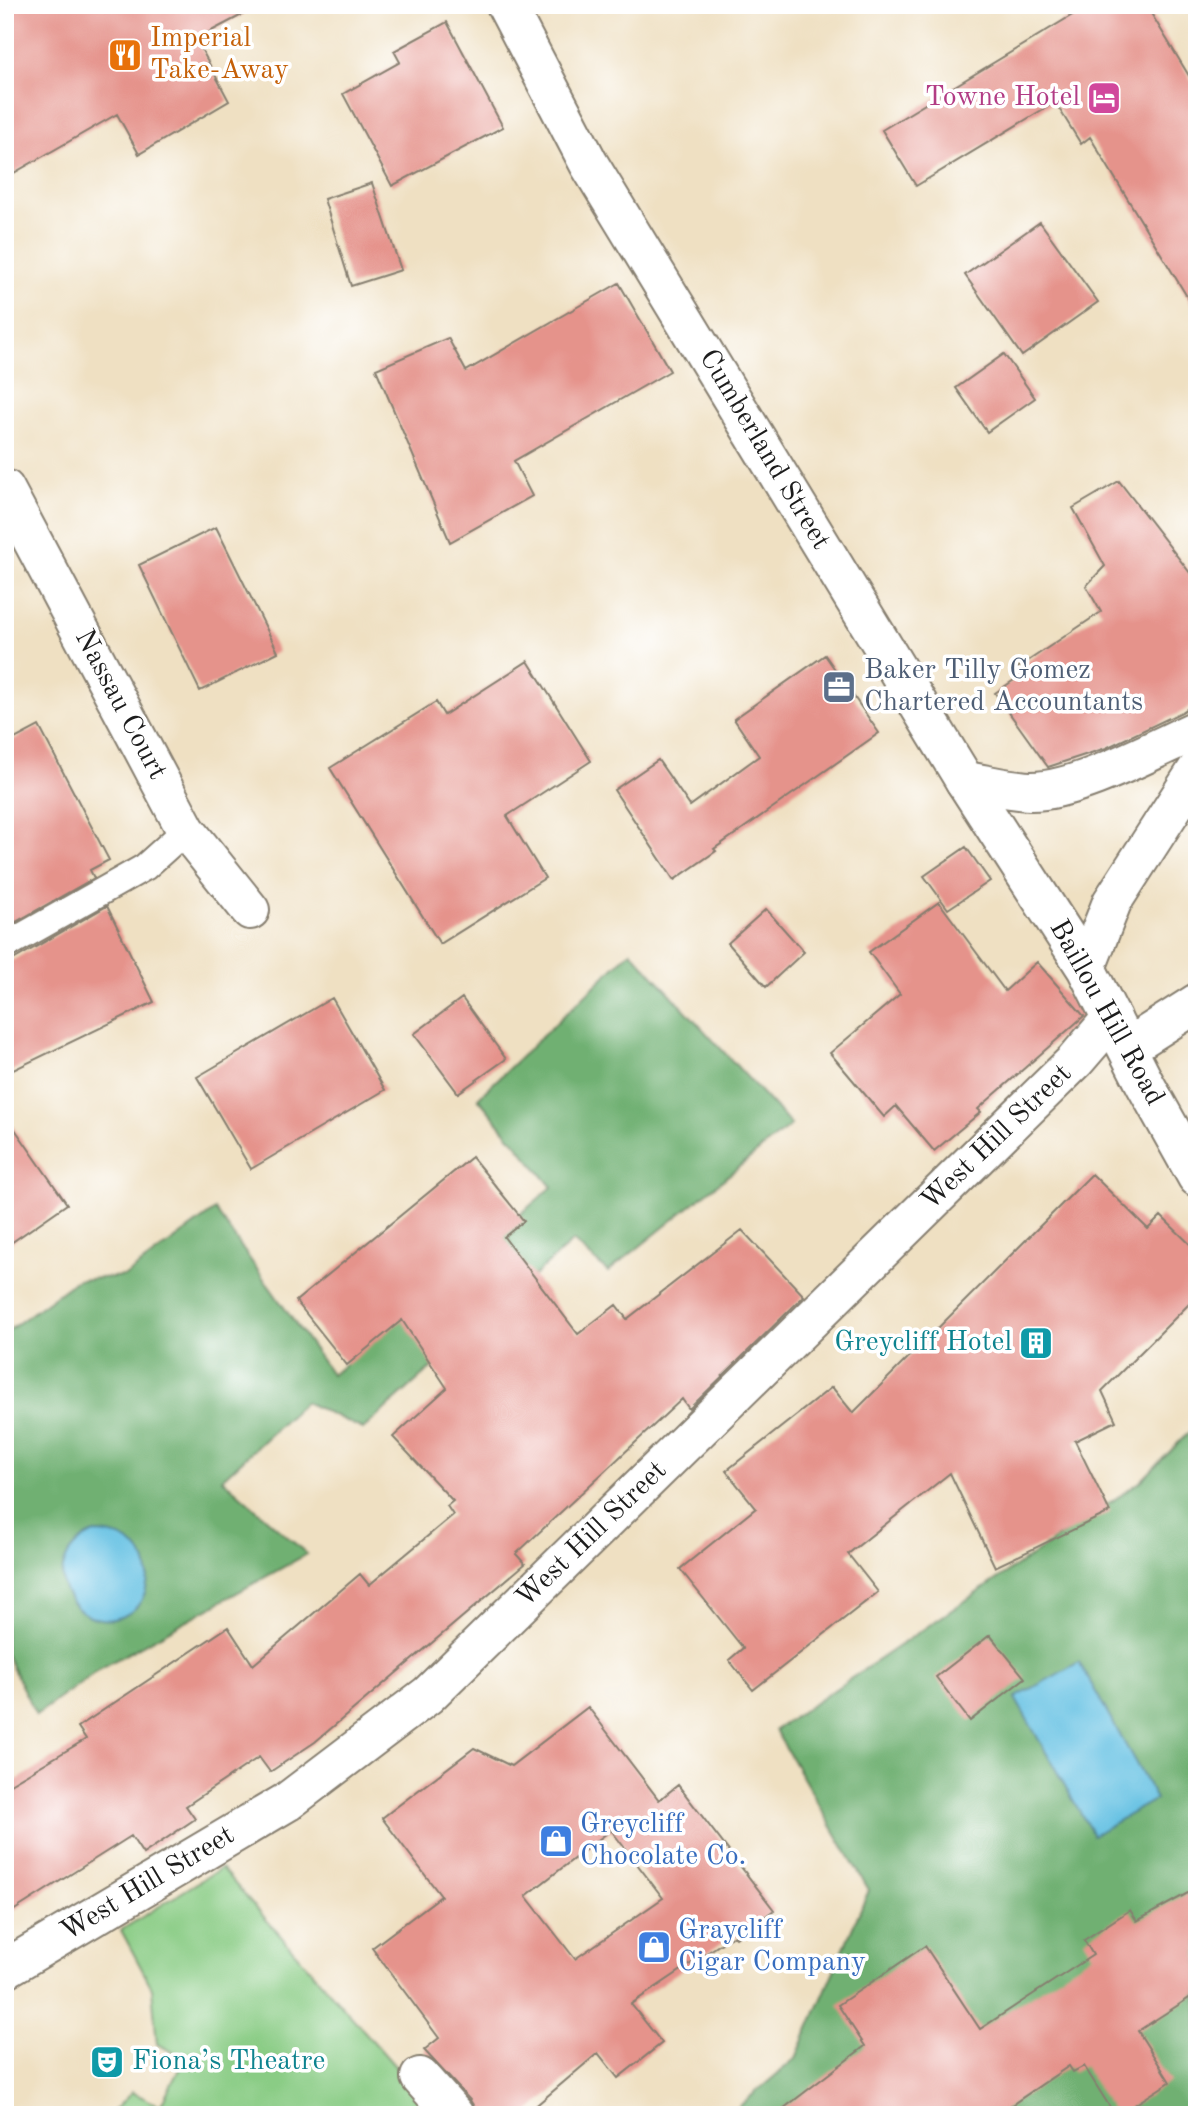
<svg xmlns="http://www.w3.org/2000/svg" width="1202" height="2120" font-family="'Old Standard TT',serif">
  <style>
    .green { fill: #8acc85; stroke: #537450; stroke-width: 2 }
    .forest { fill: #6fb072; stroke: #466647; stroke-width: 2 }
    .water { fill: #65c1e3; stroke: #406e80; stroke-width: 2 }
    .building { fill: #e5938b; fill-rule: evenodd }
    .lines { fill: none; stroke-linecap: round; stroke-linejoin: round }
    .lane-casing { stroke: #867e6f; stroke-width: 30 }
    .street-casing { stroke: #867e6f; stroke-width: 42 }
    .primary-casing { stroke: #867e6f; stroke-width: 42 }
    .highway-casing { stroke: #867e6f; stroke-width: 42 }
    .lane { stroke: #fff; stroke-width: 26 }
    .street { stroke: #fff; stroke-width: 38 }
    .primary { stroke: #fff; stroke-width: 38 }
    .highway { stroke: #fff; stroke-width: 38 }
    .labels { text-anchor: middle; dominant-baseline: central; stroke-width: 7; stroke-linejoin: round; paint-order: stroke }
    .food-label { font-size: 28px; fill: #c56008; stroke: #fff; text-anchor: start }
    .hotel-label { font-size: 28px; fill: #b23c85; stroke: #fff; text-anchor: end }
    .street-label { font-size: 28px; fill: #1c1c1c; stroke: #fff }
    .service-label { font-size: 28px; fill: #4e5e75; stroke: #fff; text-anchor: start }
    .culture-label { font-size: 28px; fill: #0d838f; stroke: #fff; text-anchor: end }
    .shop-label { font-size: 28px; fill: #366cbe; stroke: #fff; text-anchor: start }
  </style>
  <rect width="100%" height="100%" fill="#fff"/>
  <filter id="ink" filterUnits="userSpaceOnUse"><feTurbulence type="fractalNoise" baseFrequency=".0143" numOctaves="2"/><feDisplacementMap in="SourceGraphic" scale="14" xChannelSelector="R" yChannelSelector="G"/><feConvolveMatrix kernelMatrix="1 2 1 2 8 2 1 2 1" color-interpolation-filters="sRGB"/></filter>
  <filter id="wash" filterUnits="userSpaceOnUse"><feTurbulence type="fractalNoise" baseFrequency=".00686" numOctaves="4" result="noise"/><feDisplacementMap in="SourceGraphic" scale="28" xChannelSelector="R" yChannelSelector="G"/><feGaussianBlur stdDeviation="1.57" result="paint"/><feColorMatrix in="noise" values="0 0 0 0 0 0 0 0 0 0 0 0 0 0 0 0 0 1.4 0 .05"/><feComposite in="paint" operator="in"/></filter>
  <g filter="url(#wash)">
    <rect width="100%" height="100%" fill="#efe0c2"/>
    <!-- green -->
    <path class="green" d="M 221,1868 L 438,2115 L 110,2115 L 132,2092 L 160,2106 L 185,2058 L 157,2044 L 152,1988 L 121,1930 Z"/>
    <!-- forest -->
    <path class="forest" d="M 631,951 L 791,1125 L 608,1272 L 573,1241 L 363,1429 L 305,1402 L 222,1479 L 307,1554 L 101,1668 L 36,1715 L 5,1653 L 5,1333 L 77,1280 L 125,1276 L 215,1210 L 332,1375 L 552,1187 L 478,1098 Z
      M 1197,1424 L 1197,2115 L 729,2115 L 796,2058 L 869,1890 L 775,1730 L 1140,1482 Z"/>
    <!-- water -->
    <path class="water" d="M 94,1533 C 129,1533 157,1555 145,1593 C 141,1604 134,1611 124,1616 C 73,1636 31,1562 94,1533 Z
      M 1079,1662 L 1156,1799 L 1093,1835 L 1015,1698 Z"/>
    <g id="blocks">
      <!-- building -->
      <path class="building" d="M 5,5 L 261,5 L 196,39 L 229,101 L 139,154 L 117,114 L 5,178 Z
        M 1089,5 L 1146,5 L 1197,89 L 1197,313 L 1090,137 L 1081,144 L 1055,102 L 916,186 L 882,130 Z
        M 447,22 L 503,127 L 392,186 L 343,94 L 400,62 L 394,51 Z
        M 372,183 L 401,270 L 351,286 L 324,199 Z
        M 1040,222 L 1098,302 L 1022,356 L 965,275 Z
        M 619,283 L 670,371 L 514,461 L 532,496 L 450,542 L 376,369 L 448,338 L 466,371 Z
        M 1004,354 L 1035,398 L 987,432 L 956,388 Z
        M 1119,481 L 1197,582 L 1197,702 L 1182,712 L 1106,748 L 1048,767 L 995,693 L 1017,678 L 1013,671 L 1101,612 L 1086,586 L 1105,566 L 1073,508 Z
        M 216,527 L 278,652 L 200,691 L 139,565 Z
        M 825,655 L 879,733 L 714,849 L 716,851 L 674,880 L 614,790 L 658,760 L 690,806 L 759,756 L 734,719 Z
        M 528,661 L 591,761 L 507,816 L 545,878 L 440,944 L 330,768 L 436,702 L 444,715 Z
        M 39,726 L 109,860 L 90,870 L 94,878 L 5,928 L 5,744 Z
        M 966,847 L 990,881 L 948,909 L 924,876 Z
        M 939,902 L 1005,991 L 1037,962 L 1084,1016 L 978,1109 L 981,1112 L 934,1151 L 896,1106 L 884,1117 L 830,1053 L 900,994 L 869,952 Z
        M 107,906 L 154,1002 L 5,1074 L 5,962 L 13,960 Z
        M 766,909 L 804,952 L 766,987 L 728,943 Z
        M 332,998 L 385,1090 L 251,1169 L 197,1077 Z
        M 462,998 L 506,1059 L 458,1093 L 414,1034 Z
        M 5,1115 L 67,1204 L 5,1247 Z
        M 472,1157 L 524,1221 L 504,1237 L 578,1334 L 616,1305 L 627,1319 L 742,1230 L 804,1296 L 689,1409 L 682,1399 L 516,1554 L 525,1564 L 315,1742 L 270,1772 L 259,1757 L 186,1806 L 195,1819 L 143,1854 L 131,1836 L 5,1916 L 5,1787 L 86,1739 L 78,1727 L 228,1627 L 253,1665 L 360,1574 L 369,1585 L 453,1515 L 447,1506 L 453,1501 L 393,1437 L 447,1388 L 402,1320 L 347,1365 L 296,1301 Z
        M 1092,1174 L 1148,1229 L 1161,1216 L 1197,1251 L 1197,1296 L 1102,1391 L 1116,1421 L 1075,1441 L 1110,1512 L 995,1567 L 950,1473 L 848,1554 L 878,1592 L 753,1690 L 729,1660 L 743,1648 L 680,1569 L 756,1508 L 726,1471 L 832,1387 L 853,1413 Z
        M 990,1635 L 1025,1678 L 970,1721 L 936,1677 Z
        M 588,1707 L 659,1800 L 678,1785 L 774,1910 L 736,1938 L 734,1935 L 631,2004 L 662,2043 L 618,2078 L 598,2053 L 525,2115 L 479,2115 L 470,2100 L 424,2050 L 439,2038 L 372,1948 L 441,1896 L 382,1818 L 474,1748 L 511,1766 ZM 611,1830 L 663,1898 L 575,1959 L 526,1896 Z
        M 1197,1888 L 1197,1993 L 1138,2031 L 1170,2082 L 1119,2115 L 1115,2115 L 1084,2066 L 1073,2072 L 1069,2066 L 997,2115 L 775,2115 L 865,2046 L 838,2005 L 925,1946 L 980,2029 L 1093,1955 L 1084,1940 L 1130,1910 L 1137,1921 Z"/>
    </g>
  </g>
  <g filter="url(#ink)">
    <use href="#blocks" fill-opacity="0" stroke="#867e6f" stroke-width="2"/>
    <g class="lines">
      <!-- lane casing -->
      <g class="lane-casing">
        <path id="lane" d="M 5,946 L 145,867 L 186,830"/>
      </g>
      <!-- street casing -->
      <g class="street-casing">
        <path id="street" d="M 5,489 L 186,830 L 250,910
          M 1128,1047 L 1197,1003
          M 5,1969 L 287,1802 L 428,1695 L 1075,1061 L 1112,1018
          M 420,2077 L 454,2115"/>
      </g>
      <!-- primary casing -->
      <g class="primary-casing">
        <path id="primary" d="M 965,781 L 1086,968 L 1145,1084 L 1197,1177
          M 1086,968 L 1112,902 L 1197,770"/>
      </g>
      <!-- highway casing -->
      <g class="highway-casing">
        <path id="highway" d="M 506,5 L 589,164 L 965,781 C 986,784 1008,790 1030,791 C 1076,792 1154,749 1197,730"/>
      </g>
      <!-- lane -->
      <use href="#lane" class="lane"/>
      <!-- street -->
      <use href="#street" class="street"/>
      <!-- primary -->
      <use href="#primary" class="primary"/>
      <!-- highway -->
      <use href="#highway" class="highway"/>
    </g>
  </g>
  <!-- icons -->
  <defs>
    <g id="restaurant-square" transform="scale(1.75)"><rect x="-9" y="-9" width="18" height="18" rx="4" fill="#e8710a" stroke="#fff"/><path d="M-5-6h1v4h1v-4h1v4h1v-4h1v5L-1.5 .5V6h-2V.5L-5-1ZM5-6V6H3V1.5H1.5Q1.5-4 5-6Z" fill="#fff"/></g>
    <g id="hotel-square" transform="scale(1.75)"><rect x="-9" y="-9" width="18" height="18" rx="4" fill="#d1479c" stroke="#fff"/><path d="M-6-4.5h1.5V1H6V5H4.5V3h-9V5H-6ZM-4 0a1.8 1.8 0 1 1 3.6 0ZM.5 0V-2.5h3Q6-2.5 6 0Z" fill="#fff"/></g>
    <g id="office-square" transform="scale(1.75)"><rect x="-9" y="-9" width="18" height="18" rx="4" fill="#5c6f8a" stroke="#fff"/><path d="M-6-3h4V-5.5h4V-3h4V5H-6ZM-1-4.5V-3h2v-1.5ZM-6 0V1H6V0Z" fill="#fff"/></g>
    <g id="building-square" transform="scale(1.75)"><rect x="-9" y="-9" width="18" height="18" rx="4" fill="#0f9aa8" stroke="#fff"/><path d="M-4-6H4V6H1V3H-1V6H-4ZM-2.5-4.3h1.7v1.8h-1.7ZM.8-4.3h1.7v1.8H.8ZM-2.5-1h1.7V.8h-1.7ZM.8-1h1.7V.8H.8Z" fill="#fff"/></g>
    <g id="shop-square" transform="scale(1.75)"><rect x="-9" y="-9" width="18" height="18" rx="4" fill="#3f7fe0" stroke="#fff"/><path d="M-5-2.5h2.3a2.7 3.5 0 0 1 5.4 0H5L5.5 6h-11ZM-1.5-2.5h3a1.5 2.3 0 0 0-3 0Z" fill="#fff"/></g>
    <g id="theatre-square" transform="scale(1.75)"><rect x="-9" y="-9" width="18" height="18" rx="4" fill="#0f9aa8" stroke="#fff"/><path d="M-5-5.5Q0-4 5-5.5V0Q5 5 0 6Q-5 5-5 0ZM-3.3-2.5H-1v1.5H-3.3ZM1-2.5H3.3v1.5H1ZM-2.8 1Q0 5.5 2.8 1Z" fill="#fff"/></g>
  </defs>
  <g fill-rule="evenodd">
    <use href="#restaurant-square" x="125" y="55"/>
    <use href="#hotel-square" x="1104" y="98"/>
    <use href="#office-square" x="839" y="687"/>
    <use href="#building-square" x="1036" y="1343"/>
    <use href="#shop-square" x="556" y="1841"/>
    <use href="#shop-square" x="654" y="1947"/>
    <use href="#theatre-square" x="107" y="2062"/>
  </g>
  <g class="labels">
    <!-- food labels -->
    <g class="food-label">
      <text x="150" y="39">Imperial<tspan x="150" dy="32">Take-Away</tspan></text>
    </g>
    <!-- hotel labels -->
    <g class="hotel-label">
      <text x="1080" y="98">Towne Hotel</text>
    </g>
    <!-- street labels -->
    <g class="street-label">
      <text transform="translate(764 450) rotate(59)">Cumberland Street</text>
      <text transform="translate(120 705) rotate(62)">Nassau Court</text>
      <text transform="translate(1106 1013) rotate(61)">Baillou Hill Road</text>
      <text transform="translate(997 1138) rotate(-44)">West Hill Street</text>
      <text transform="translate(592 1535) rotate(-44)">West Hill Street</text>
      <text transform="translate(148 1884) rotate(-31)">West Hill Street</text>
    </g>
    <!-- service labels -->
    <g class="service-label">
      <text x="864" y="671">Baker Tilly Gomez<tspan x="864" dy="32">Chartered Accountants</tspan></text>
    </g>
    <!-- culture labels -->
    <g class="culture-label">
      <text x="1012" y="1343">Greycliff Hotel</text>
      <text x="132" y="2062" text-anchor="start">Fiona’s Theatre</text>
    </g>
    <!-- shop labels -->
    <g class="shop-label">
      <text x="580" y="1825">Greycliff<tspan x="580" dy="32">Chocolate Co.</tspan></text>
      <text x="678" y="1931">Graycliff<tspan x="678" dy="32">Cigar Company</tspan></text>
    </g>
  </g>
  <!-- margin -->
  <rect width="1202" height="2120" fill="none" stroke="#fff" stroke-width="28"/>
</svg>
